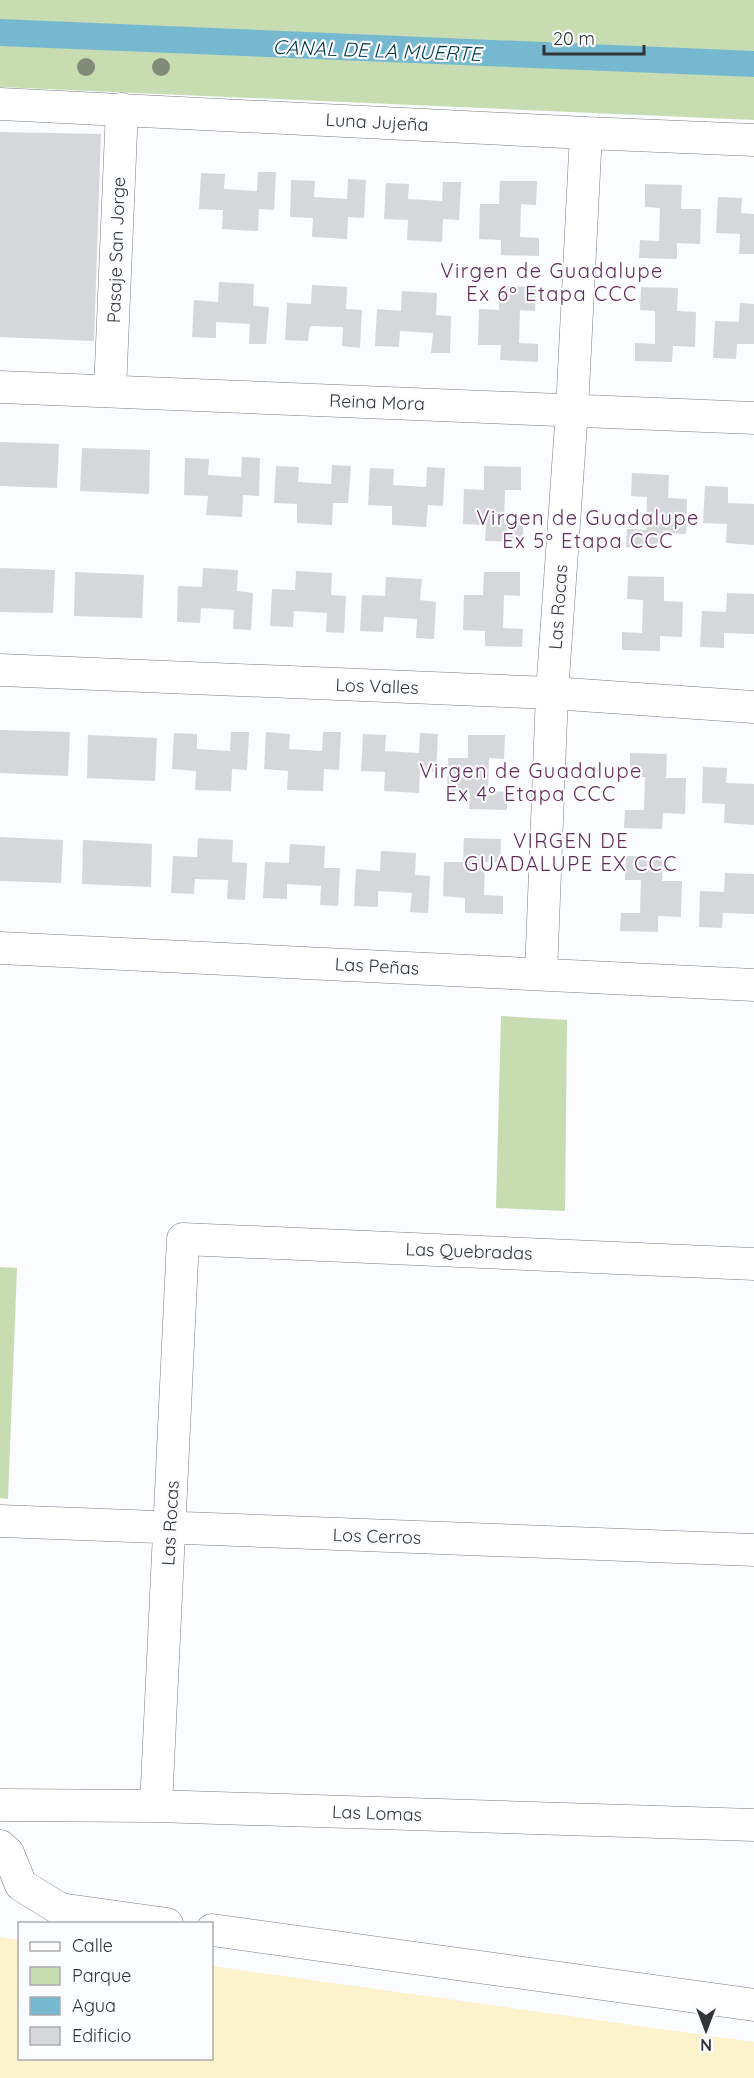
<svg xmlns="http://www.w3.org/2000/svg" width="754" height="2078" font-family="Quicksand,sans-serif">
  <style>
    .green { fill: #c7dcb1 }
    .sand { fill: #fcf2cc }
    .water { fill: #77b8d1 }
    .building { fill: #d5d7da }
    .lines { fill: none; stroke-linecap: round; stroke-linejoin: round }
    .street-casing { stroke: #7a7b7e; stroke-width: 33 }
    .street { stroke: #fff; stroke-width: 32 }
    .tree { fill: #828b78 }
    .labels { text-anchor: middle; dominant-baseline: central; stroke-width: 4.5; stroke-linejoin: round; paint-order: stroke }
    .street-label { font-size: 18px; fill: #333435; stroke: #fafcff }
    .water-label { font-size: 20px; font-style: italic; fill: #003b4c; stroke: #fafcff }
    .neighbourhood-label { font-size: 20px; letter-spacing: 1.5px; fill: #622c5a; stroke: #fafcff }
  </style>
  <rect width="100%" height="100%" fill="#fafcff"/>
  <!-- green -->
  <path class="green" d="M 0,0 L 754,0 L 754,120 L 0,87 Z
    M 501,1016 L 567,1020 L 565,1211 L 496,1208 Z
    M 0,1267 L 17,1268 L 8,1499 L 0,1498 Z"/>
  <!-- sand -->
  <path class="sand" d="M 0,1937 L 19,1940 L 20,2058 L 212,2058 L 212,1966 L 754,2042 L 754,2078 L 0,2078 Z"/>
  <!-- water -->
  <path class="water" d="M 0,19 L 754,51 L 754,77 L 0,46 Z"/>
  <!-- building -->
  <path class="building" d="M 0,132 L 101,134 L 94,341 L 0,337 Z
    M 258,172 L 276,172 L 274,210 L 259,209 L 258,231 L 222,229 L 223,210 L 199,209 L 201,173 L 225,174 L 224,189 L 257,191 Z
    M 348,179 L 366,180 L 364,218 L 348,217 L 347,239 L 312,237 L 313,218 L 290,217 L 291,180 L 315,181 L 314,197 L 347,199 Z
    M 500,181 L 537,181 L 536,205 L 521,204 L 520,237 L 539,238 L 539,256 L 501,255 L 501,240 L 479,239 L 480,204 L 499,204 Z
    M 443,182 L 461,182 L 459,220 L 443,219 L 442,242 L 407,240 L 408,220 L 384,219 L 386,183 L 409,184 L 408,199 L 442,201 Z
    M 645,184 L 682,185 L 681,209 L 701,209 L 700,244 L 677,243 L 677,259 L 639,258 L 640,240 L 659,241 L 660,208 L 645,207 Z
    M 718,197 L 742,198 L 741,213 L 754,214 L 754,254 L 739,254 L 740,234 L 716,233 Z
    M 219,282 L 254,284 L 253,306 L 269,307 L 266,344 L 249,344 L 250,324 L 216,322 L 216,338 L 192,337 L 194,300 L 218,302 Z
    M 312,285 L 347,287 L 346,309 L 362,310 L 360,348 L 342,346 L 343,327 L 310,326 L 308,341 L 285,340 L 287,303 L 311,304 Z
    M 499,286 L 536,287 L 535,311 L 520,310 L 519,343 L 538,344 L 538,362 L 500,360 L 501,345 L 478,345 L 479,309 L 499,310 Z
    M 641,287 L 678,288 L 677,311 L 696,312 L 695,347 L 673,346 L 672,362 L 635,361 L 635,343 L 655,344 L 655,311 L 640,310 Z
    M 402,291 L 437,293 L 436,315 L 451,316 L 450,353 L 431,353 L 433,333 L 400,331 L 399,347 L 375,346 L 377,309 L 401,311 Z
    M 740,303 L 754,304 L 754,344 L 737,344 L 736,359 L 713,358 L 715,321 L 739,322 Z
    M 0,442 L 59,444 L 57,488 L 0,486 Z
    M 82,448 L 150,450 L 149,494 L 80,491 Z
    M 242,457 L 260,458 L 259,496 L 243,495 L 242,517 L 206,515 L 208,496 L 184,495 L 185,458 L 209,459 L 208,475 L 241,477 Z
    M 332,465 L 351,466 L 348,503 L 333,503 L 332,525 L 297,523 L 297,504 L 274,503 L 276,466 L 299,467 L 298,482 L 331,484 Z
    M 484,466 L 521,467 L 521,490 L 505,490 L 504,523 L 523,523 L 523,542 L 485,541 L 486,525 L 463,524 L 464,489 L 484,490 Z
    M 427,467 L 445,468 L 443,506 L 428,505 L 426,527 L 392,525 L 392,506 L 368,505 L 370,468 L 394,469 L 393,485 L 426,487 Z
    M 632,473 L 669,475 L 668,498 L 687,499 L 686,534 L 664,533 L 664,548 L 626,547 L 627,529 L 646,530 L 647,497 L 631,496 Z
    M 705,486 L 728,487 L 728,503 L 754,504 L 754,545 L 726,543 L 727,524 L 703,523 Z
    M 0,568 L 55,570 L 53,613 L 0,612 Z
    M 203,568 L 238,570 L 237,591 L 253,593 L 251,630 L 233,629 L 234,610 L 201,608 L 200,623 L 177,622 L 178,586 L 202,587 Z
    M 296,571 L 332,573 L 331,595 L 346,596 L 344,633 L 326,632 L 327,613 L 294,611 L 293,627 L 270,626 L 272,589 L 295,590 Z
    M 75,572 L 144,575 L 142,618 L 74,616 Z
    M 484,572 L 520,572 L 520,596 L 504,595 L 503,628 L 523,629 L 522,647 L 485,646 L 485,631 L 463,630 L 464,595 L 483,595 Z
    M 628,576 L 664,577 L 664,601 L 683,602 L 682,637 L 660,636 L 660,651 L 622,650 L 622,632 L 642,633 L 643,600 L 627,599 Z
    M 386,577 L 422,579 L 420,600 L 436,602 L 434,639 L 416,638 L 417,619 L 384,617 L 383,632 L 360,631 L 362,595 L 385,596 Z
    M 727,593 L 754,594 L 754,634 L 724,633 L 724,648 L 700,647 L 702,611 L 726,612 Z
    M 0,730 L 70,732 L 68,776 L 0,773 Z
    M 231,732 L 249,732 L 247,770 L 232,769 L 231,791 L 195,790 L 196,771 L 172,769 L 174,733 L 197,734 L 197,749 L 230,751 Z
    M 266,732 L 290,734 L 289,749 L 322,751 L 323,732 L 341,732 L 339,770 L 324,769 L 323,791 L 287,790 L 288,771 L 264,769 Z
    M 420,733 L 438,734 L 436,772 L 420,771 L 419,793 L 384,791 L 385,772 L 361,771 L 363,734 L 386,735 L 385,751 L 419,753 Z
    M 88,735 L 157,738 L 155,781 L 87,778 Z
    M 468,735 L 505,735 L 504,759 L 489,758 L 488,791 L 507,792 L 507,810 L 469,809 L 470,793 L 447,793 L 448,758 L 468,758 Z
    M 630,753 L 667,754 L 666,778 L 686,778 L 685,814 L 663,813 L 662,829 L 624,828 L 625,810 L 644,810 L 645,777 L 630,777 Z
    M 703,767 L 727,768 L 726,783 L 754,784 L 754,825 L 724,823 L 725,804 L 702,803 Z
    M 0,837 L 63,840 L 61,883 L 0,881 Z
    M 198,838 L 233,840 L 232,862 L 247,863 L 245,900 L 227,899 L 228,880 L 195,879 L 194,894 L 171,893 L 173,856 L 197,857 Z
    M 464,838 L 501,839 L 500,863 L 485,862 L 484,895 L 503,896 L 503,914 L 465,913 L 465,898 L 443,896 L 444,862 L 463,862 Z
    M 83,840 L 152,844 L 151,887 L 82,884 Z
    M 290,844 L 325,846 L 324,868 L 340,868 L 338,906 L 320,905 L 321,886 L 287,884 L 287,899 L 263,898 L 265,862 L 289,863 Z
    M 381,851 L 416,853 L 415,875 L 430,876 L 428,913 L 410,912 L 412,893 L 378,891 L 378,907 L 354,906 L 356,869 L 380,871 Z
    M 626,856 L 663,857 L 662,881 L 682,881 L 681,917 L 658,916 L 658,932 L 620,931 L 621,913 L 640,913 L 641,880 L 625,880 Z
    M 725,873 L 754,874 L 754,914 L 723,913 L 722,928 L 699,927 L 700,891 L 724,892 Z"/>
  <g class="lines">
    <!-- street casing -->
    <g class="street-casing">
      <path id="street" d="M 0,104 L 586,133 L 754,140
        M 0,387 L 754,418
        M 110,391 L 122,109
        M 0,670 L 552,693 L 754,707
        M 0,948 L 754,985
        M 541,974 L 552,693 L 572,410 L 586,133
        M 0,1521 L 754,1550
        M 0,1805 L 156,1806 L 754,1825
        M 156,1806 L 183,1239 L 754,1264
        M 0,1846 L 8,1853 L 21,1885 L 60,1909 L 167,1924
        M 212,1930 L 754,2005"/>
    </g>
    <!-- street -->
    <use href="#street" class="street"/>
  </g>
  <!-- trees -->
  <g class="tree">
    <circle cx="86" cy="67" r="9"/>
    <circle cx="161" cy="67" r="9"/>
  </g>
  <g class="labels">
    <!-- street labels -->
    <g class="street-label">
      <text transform="translate(377 122) rotate(3)">Luna Jujeña</text>
      <text transform="translate(116 250) rotate(-88)">Pasaje San Jorge</text>
      <text transform="translate(377 402) rotate(2)">Reina Mora</text>
      <text transform="translate(558 607) rotate(-86)">Las Rocas</text>
      <text transform="translate(377 686) rotate(2)">Los Valles</text>
      <text transform="translate(377 966) rotate(3)">Las Peñas</text>
      <text transform="translate(469 1251) rotate(2)">Las Quebradas</text>
      <text transform="translate(170 1523) rotate(-87)">Las Rocas</text>
      <text transform="translate(377 1536) rotate(2)">Los Cerros</text>
      <text transform="translate(377 1813) rotate(2)">Las Lomas</text>
    </g>
    <!-- water labels -->
    <g class="water-label">
      <text transform="translate(377 50) rotate(2)">CANAL DE LA MUERTE</text>
    </g>
    <!-- neighbourhood labels -->
    <g class="neighbourhood-label">
      <text x="552" y="270">Virgen de Guadalupe<tspan x="552" dy="23">Ex 6º Etapa CCC</tspan></text>
      <text x="588" y="517">Virgen de Guadalupe<tspan x="588" dy="23">Ex 5º Etapa CCC</tspan></text>
      <text x="531" y="770">Virgen de Guadalupe<tspan x="531" dy="23">Ex 4º Etapa CCC</tspan></text>
      <text x="571" y="840">VIRGEN DE<tspan x="571" dy="23">GUADALUPE EX CCC</tspan></text>
    </g>
  </g>
  <!-- legend -->
  <rect x="18" y="1922" width="195" height="138" fill="#fafcff" stroke="#aaacae" stroke-width="1.5"/>
  <rect x="30" y="1942" width="30" height="9" fill="#ffffff" stroke="#aaacae" stroke-width="1.5"/>
  <text x="72" y="1952" font-size="18" fill="#333435">Calle</text>
  <rect x="30" y="1967" width="30" height="18" fill="#c7dcb1" stroke="#aaacae" stroke-width="1.5"/>
  <text x="72" y="1982" font-size="18" fill="#333435">Parque</text>
  <rect x="30" y="1997" width="30" height="18" fill="#77b8d1" stroke="#aaacae" stroke-width="1.5"/>
  <text x="72" y="2012" font-size="18" fill="#333435">Agua</text>
  <rect x="30" y="2027" width="30" height="18" fill="#d5d7da" stroke="#aaacae" stroke-width="1.5"/>
  <text x="72" y="2042" font-size="18" fill="#333435">Edificio</text>
  <!-- north arrow -->
  <g transform="translate(706 2030) rotate(180)" stroke="#fafcff" stroke-width="4.5" paint-order="stroke">
  <path d="M0-4.5L10 22L0 15L-10 22Z" fill="#333435"/>
  <text y="-9" font-size="16" font-weight="bold" text-anchor="middle" fill="#333435">N</text>
  </g>
  <!-- scale -->
  <path d="M544 45v9h100v-9" fill="none" stroke="#333435" stroke-width="3"/>
  <text x="553" y="45" font-size="18" fill="#333435" stroke="#fafcff" stroke-width="4.5" paint-order="stroke">20 m</text>
</svg>
